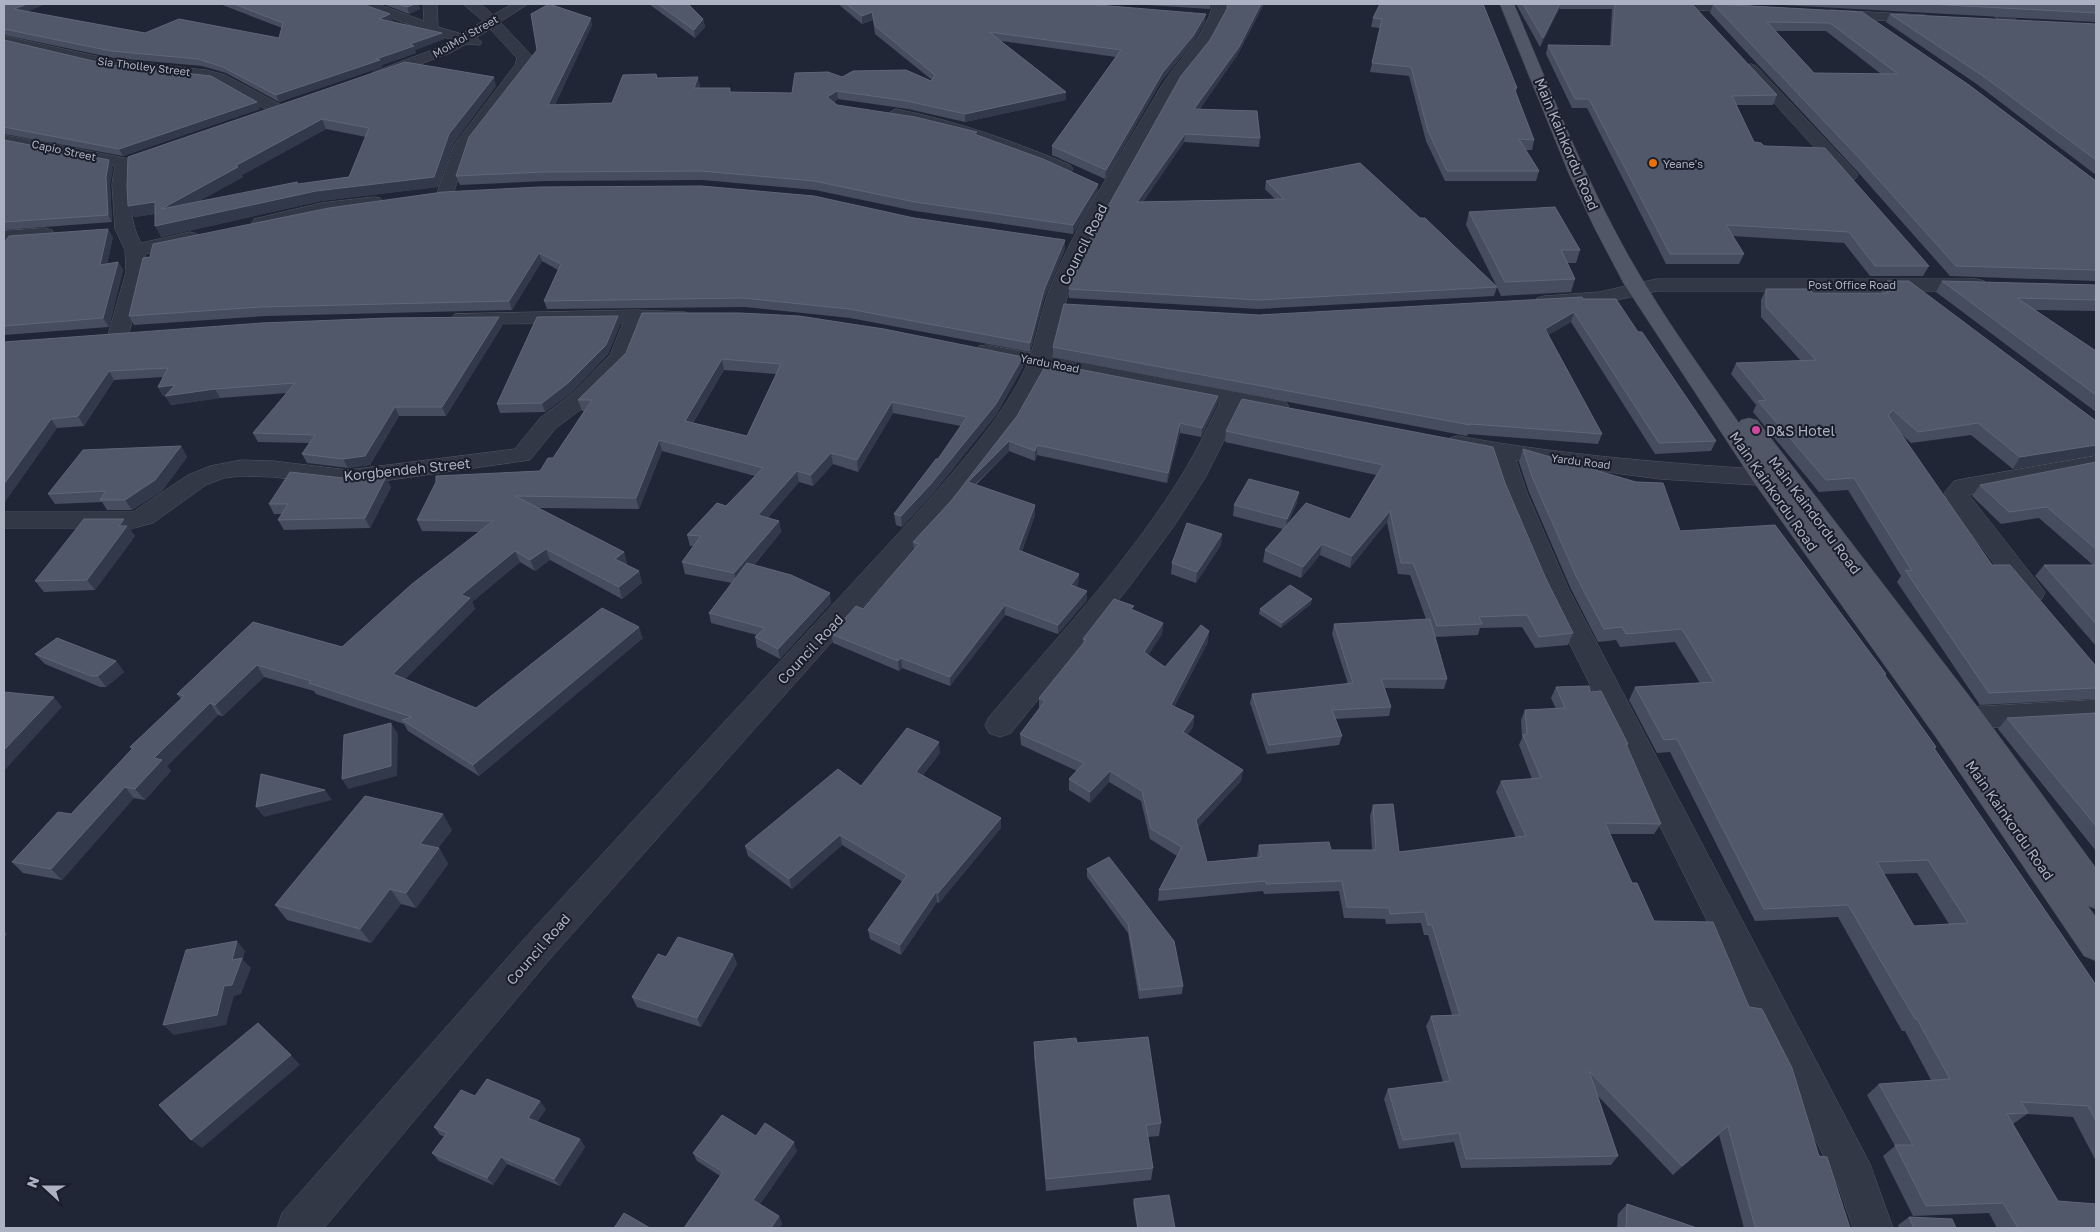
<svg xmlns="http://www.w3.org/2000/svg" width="2100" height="1232" font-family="'Golos Text',sans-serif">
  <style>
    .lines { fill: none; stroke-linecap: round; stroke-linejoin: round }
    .minor-casing { stroke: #515564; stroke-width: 1 }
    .major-casing { stroke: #3d4150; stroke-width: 1 }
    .minor { fill: #333846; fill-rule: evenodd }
    .major { fill: #515766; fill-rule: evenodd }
    .wall { fill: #464d5f; fill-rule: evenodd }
    .shaded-wall { fill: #32394a }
    .building { fill: #51586a; stroke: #5f6678; fill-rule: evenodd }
    .food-dot { fill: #e8710a; stroke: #191e2a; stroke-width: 2 }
    .hotel-dot { fill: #d1479c; stroke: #191e2a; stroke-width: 2 }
    .labels { text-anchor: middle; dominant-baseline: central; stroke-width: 4; stroke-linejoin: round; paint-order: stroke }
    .far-street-label { font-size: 11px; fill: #adb2c3; stroke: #191e2a }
    .far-poi-label { font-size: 11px; fill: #adb2c3; stroke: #191e2a; text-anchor: start }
    .street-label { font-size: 14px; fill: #adb2c3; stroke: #191e2a }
    .poi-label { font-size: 14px; fill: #adb2c3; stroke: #191e2a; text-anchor: start }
  </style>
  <rect width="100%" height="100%" fill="#202635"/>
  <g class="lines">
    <!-- minor casing -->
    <g class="minor-casing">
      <path id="minor" d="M 359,4 L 378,4 L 424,21 L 423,4 L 437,4 L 438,27 L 462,34 L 483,21 L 463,4 L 481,4 L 493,15 L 512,4 L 528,4 L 500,22 L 533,57 L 530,66 L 470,145 L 452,197 L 440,197 L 437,193 L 454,145 L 515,65 L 517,58 L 490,29 L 476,38 L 482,42 L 480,45 L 466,44 L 450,53 L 383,78 L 373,78 L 370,75 L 373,72 L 440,47 L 452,40 L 361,7 Z
        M 1213,4 L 1227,4 C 1220,42 1187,67 1169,100 C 1136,160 1097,220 1072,284 C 1062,308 1059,333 1052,357 L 1278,400 L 1286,402 L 1289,407 L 1286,412 L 1278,414 L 1241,407 L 1205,478 L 1174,526 L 1129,587 L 1011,733 L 1000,737 L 989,733 L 985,725 L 989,717 C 1053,642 1122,569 1175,486 C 1192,460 1206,431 1220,403 L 1047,369 L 1016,424 L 950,509 L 549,960 L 324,1228 L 277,1228 L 282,1213 L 525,938 L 932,497 C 967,455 1004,415 1027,365 L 979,356 L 976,351 L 979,346 L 987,345 L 1031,353 C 1038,332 1041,311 1049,291 C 1077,220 1121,156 1159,90 C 1177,59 1203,42 1213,4 Z
        M 1653,4 C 1668,3 1750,0 1757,9 L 1750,13 L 1660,8 Z
        M 1978,4 L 1994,4 L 2022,24 L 2020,27 L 2010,27 Z
        M 1831,10 L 1925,15 L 1932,19 L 1925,23 L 1826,17 L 1824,14 Z
        M 4,36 L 114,60 L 206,70 L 225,75 L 283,106 L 285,109 L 283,112 L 271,112 L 215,81 L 200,78 L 114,70 L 4,44 Z
        M 1751,64 L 1756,66 L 1855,171 L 1858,175 L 1855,179 L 1843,179 L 1746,72 L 1743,69 L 1746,66 Z
        M 896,109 C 957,121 1013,141 1070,165 L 1073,169 L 1070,173 L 1058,173 L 976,140 L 935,127 L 890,117 L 888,114 Z
        M 4,135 L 130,159 L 133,163 C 129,189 128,219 141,243 L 190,232 L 197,234 L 200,238 L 197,242 L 145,254 L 146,272 L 127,340 L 119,341 L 111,340 L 108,335 L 126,272 L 125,250 L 115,229 L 112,184 L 115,166 L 4,145 Z
        M 374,197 L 380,198 L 383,202 L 380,206 L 321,215 L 261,229 L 254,227 L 252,223 L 254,219 L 321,203 Z
        M 45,228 L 52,230 L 54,234 L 52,238 L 4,243 L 4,231 Z
        M 1657,279 L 1977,279 L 1984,281 L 1987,285 L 1984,289 L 1977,291 L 1657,291 L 1599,304 L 1544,308 L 1537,306 L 1534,302 L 1537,298 L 1544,296 L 1599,292 Z
        M 636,310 L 686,312 L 689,316 L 686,320 L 644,323 L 628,362 L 588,404 L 556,428 L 530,460 L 348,486 L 273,477 L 241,476 L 224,478 L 206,485 L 153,523 L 134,528 L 4,528 L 4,512 L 133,512 L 188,475 L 210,466 L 241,460 L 273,461 L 348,470 L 515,449 L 540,418 L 572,394 L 610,355 L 623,323 L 462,324 L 455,322 L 452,318 L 455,314 Z
        M 1458,436 C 1567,456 1677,464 1787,471 L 1796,474 L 1799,479 L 1796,484 L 1787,487 L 1660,479 L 1516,460 L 1527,493 L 1569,590 L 1870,1164 L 1893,1228 L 1853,1228 L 1838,1185 L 1543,590 L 1503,493 L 1491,456 L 1450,448 L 1446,443 L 1450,438 Z
        M 2096,456 L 2096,470 L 1969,495 L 2045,592 L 2042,599 L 2032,601 L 2022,599 L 1951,508 L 1944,493 L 1954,481 L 1963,479 Z
        M 2096,700 L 2096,722 L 1969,729 L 1958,726 L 1954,718 L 1958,710 L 1969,707 Z"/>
    </g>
    <!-- major casing -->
    <g class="major-casing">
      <path id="major" d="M 1500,4 L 1514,4 C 1546,79 1576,157 1614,229 C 1649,297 1695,360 1739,423 L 1741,420 L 1749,418 L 1757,420 L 1980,710 L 2096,868 L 2096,909 L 2088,906 L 2096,917 L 2096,961 L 2084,956 L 1935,736 L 1753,481 L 1624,284 L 1595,229 L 1569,174 Z"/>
    </g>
    <!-- minor -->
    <use href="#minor" class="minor"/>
    <!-- major -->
    <use href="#major" class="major"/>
  </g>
  <!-- wall -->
  <path class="wall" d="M 4,4 L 27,12 L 145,33 L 279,38 L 282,28 L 220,4 L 362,4 L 393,21 L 391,21 L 442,33 L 444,39 L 415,50 L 416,53 L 382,65 L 382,67 L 279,102 L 226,73 L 202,66 L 114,58 L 4,35 Z
    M 383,4 L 418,4 L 420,9 L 409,14 Z
    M 649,4 L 688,4 L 703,19 L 705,27 L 695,38 Z
    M 838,4 L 1086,4 L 1205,22 L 1192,44 L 1162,80 L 1105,179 L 1052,155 L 1052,146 L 1116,57 L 1001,41 L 1066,92 L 1066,100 L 965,122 L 908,109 L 838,99 L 834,102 L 837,105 L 977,135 L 1098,184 L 1097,193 L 1073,234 L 915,211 L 815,190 L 703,180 L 545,181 L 460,185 L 456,176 L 537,50 L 592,25 L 555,105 L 612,103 L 657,78 L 700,85 L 699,88 L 730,88 L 731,92 L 792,93 L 842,77 L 931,81 L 932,80 L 875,34 L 873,20 L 862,24 Z
    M 1131,4 L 1211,4 L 1210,9 Z
    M 1228,4 L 1264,4 L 1238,54 L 1199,110 L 1260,138 L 1259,147 L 1184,142 L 1143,202 L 1275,199 L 1265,189 L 1266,181 L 1497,287 L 1466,225 L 1469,212 L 1580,250 L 1576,263 L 1568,263 L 1575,279 L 1571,292 L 1501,296 L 1497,287 L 1494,296 L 1258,309 L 1069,298 L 1069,289 L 1210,40 L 1227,9 Z
    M 1380,4 L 1517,88 L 1516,92 L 1534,140 L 1532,150 L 1525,150 L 1539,171 L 1536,181 L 1445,181 L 1426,141 L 1409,76 L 1370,72 L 1380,28 L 1371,27 L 1373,18 Z
    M 1516,4 L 1692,4 L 1777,95 L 1773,105 L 1736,105 L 1754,142 L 1764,146 L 1929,266 L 1923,276 L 1870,276 L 1844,243 L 1733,236 L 1744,254 L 1739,264 L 1666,264 L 1587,108 L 1572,108 L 1546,54 L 1548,45 L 1610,46 L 1612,9 L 1559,9 L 1540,47 Z
    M 1713,4 L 1862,12 L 2096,181 L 2096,281 L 1950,276 L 1856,170 L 1710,13 ZM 1776,31 L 1826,31 L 1881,74 L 1814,73 Z
    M 1764,4 L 2096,4 L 2096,22 Z
    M 1890,14 L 2096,24 L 2096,175 L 1978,85 L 1886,22 Z
    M 4,40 L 257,102 L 260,109 L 123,156 L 4,134 Z
    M 405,62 L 496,86 L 453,144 L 438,187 L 321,201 L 161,237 L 155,214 L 134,217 L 128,206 ZM 326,129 L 366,137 L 349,177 L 298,184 L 199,201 L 243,177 L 242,175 Z
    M 4,140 L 113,168 L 110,184 L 112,222 L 4,230 Z
    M 914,218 L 1065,249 L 1044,299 L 1030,352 L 850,318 L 745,307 L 547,309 L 544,301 L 558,270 L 542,261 L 512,310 L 266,316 L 134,325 L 129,316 L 143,258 Z
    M 113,237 L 107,264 L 118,262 L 123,270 L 109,327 L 4,335 L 4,336 L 4,243 Z
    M 1887,281 L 2096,421 L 2096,455 L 2013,469 L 1971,435 L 1911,443 L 1900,433 L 1992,565 L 2095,665 L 2096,665 L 2096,699 L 1980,705 L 1897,582 L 1901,576 L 1848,490 L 1819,492 L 1753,412 L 1756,405 L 1731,374 L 1736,363 L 1801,361 L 1761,317 L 1761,300 L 1766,289 L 1813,293 L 1882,293 L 1881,292 Z
    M 1942,281 L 2096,285 L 2096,311 L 2034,310 L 2096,351 L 2096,412 L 1936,292 Z
    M 1583,299 L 1638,332 L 1716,441 L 1711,451 L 1655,454 L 1571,322 L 1548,335 L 1602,434 L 1598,444 L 1468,434 L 1467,436 L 1053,357 L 1053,347 L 1259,315 Z
    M 618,316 L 620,325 L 608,354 L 571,393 L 545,412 L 500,413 L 497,404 Z
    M 499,317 L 502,326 L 446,416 L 399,416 L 370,465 L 348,468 L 307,463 L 302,454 L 309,443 L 258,442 L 253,433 L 287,393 L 220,398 L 171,405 L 166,395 L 163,396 L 158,387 L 163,377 L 114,380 L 84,426 L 57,428 L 4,503 L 4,342 Z
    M 626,353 L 1023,367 L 996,415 L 931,496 L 902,527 L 896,525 L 894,514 L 938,459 L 961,426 L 893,413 L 858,472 L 833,464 L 813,486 L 799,482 L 768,518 L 779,521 L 781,532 L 754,565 L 831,603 L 780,659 L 757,647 L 755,637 L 757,635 L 711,623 L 709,613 L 732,583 L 685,574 L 682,562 L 693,546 L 690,546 L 687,535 L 726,506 L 755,476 L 662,451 L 639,509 L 537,508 L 624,552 L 627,564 L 626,565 L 639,571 L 642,583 L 622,599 L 550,560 L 535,571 L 520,562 L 472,602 L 475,609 L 405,679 L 476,708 L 643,638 L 479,776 L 408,731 L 404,724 L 316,694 L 314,691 L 264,677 L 223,716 L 218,715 L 167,766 L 171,771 L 145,800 L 134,798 L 62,880 L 23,873 L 12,862 L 71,814 L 132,749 L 130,747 L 181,699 L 177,694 L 253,622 L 342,647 L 479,532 L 422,531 L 417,520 L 540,471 L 553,458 L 584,411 L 582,411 L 578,400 ZM 724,370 L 776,374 L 747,436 L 693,423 Z
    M 1217,405 L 1201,437 L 1180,433 L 1167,483 L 1037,455 L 1035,461 L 1009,451 L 976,485 L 1035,515 L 1022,551 L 1079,574 L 1078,584 L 1076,587 L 1087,600 L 1058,634 L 1005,615 L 950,686 L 902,668 L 899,671 L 833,643 L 831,634 L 863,609 L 914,549 L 913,542 L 951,501 L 1017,416 Z
    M 1226,431 L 1505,483 L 1546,579 L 1573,633 L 1568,645 L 1535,648 L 1522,627 L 1480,628 L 1478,635 L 1435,637 L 1447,679 L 1444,689 L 1385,688 L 1391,707 L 1389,716 L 1335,719 L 1342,736 L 1339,745 L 1267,754 L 1250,703 L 1252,694 L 1348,684 L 1332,634 L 1334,624 L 1426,619 L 1410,575 L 1398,574 L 1387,522 L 1350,568 L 1320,555 L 1301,578 L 1263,562 L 1265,550 L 1283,529 L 1233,516 L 1234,505 L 1297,503 L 1287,524 L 1350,519 L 1376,475 L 1225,442 Z
    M 181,446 L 187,457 L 162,491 L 132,510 L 107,510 L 102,502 L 55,504 L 48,494 Z
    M 1523,449 L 1680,531 L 1886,674 L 1885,676 L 1936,747 L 1935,749 L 2096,985 L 2096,1161 L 2073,1117 L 2027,1114 L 2013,1124 L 2058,1201 L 2096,1228 L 1997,1228 L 1989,1213 L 1913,1216 L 1883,1156 L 1895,1146 L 1867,1095 L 1879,1084 L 1931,1080 L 1905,1031 L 1902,1031 L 1838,917 L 1755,921 L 1670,752 L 1657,753 L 1629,700 L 1635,687 L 1700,683 L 1675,642 L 1620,647 L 1616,640 L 1598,642 L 1571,589 L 1529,492 L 1519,462 ZM 1917,873 L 1949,924 L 1914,926 L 1884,874 Z
    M 2096,462 L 2096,646 L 2035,576 L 2044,565 L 2093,565 L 2039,518 L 2001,524 L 1972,496 L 1980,485 Z
    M 391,487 L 370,528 L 284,530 L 278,520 L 282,514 L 274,514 L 269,504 Z
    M 132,530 L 131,531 L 135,536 L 95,590 L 44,592 L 35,581 Z
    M 1222,534 L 1221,545 L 1196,583 L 1171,574 L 1172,563 Z
    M 1311,604 L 1281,628 L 1259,614 L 1260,609 Z
    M 1133,610 L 1163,623 L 1162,634 L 1148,655 L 1165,667 L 1208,642 L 1174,707 L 1194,716 L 1193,727 L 1187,735 L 1243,770 L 1241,781 L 1198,827 L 1207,862 L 1257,857 L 1257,855 L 1259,845 L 1331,850 L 1372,850 L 1370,816 L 1373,805 L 1399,852 L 1516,838 L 1496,792 L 1501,781 L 1532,779 L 1519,745 L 1522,738 L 1521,720 L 1525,710 L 1556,709 L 1551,698 L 1556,687 L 1591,692 L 1628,744 L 1627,747 L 1661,824 L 1654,834 L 1610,834 L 1632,883 L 1654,921 L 1749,1007 L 1819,1156 L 1850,1228 L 1744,1228 L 1719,1135 L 1673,1175 L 1598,1096 L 1618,1156 L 1611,1165 L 1461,1168 L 1454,1142 L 1399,1149 L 1384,1099 L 1388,1089 L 1443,1082 L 1426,1026 L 1431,1016 L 1452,1015 L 1428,935 L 1424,935 L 1421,923 L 1386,924 L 1385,919 L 1344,918 L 1339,891 L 1264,894 L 1263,891 L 1158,901 L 1159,890 L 1177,856 L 1150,839 L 1141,801 L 1109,782 L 1090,803 L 1069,790 L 1069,779 L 1077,771 L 1021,745 L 1020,734 L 1039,709 L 1039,698 L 1083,643 L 1083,639 Z
    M 35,654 L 116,661 L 124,672 L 106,687 L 100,687 L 45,664 Z
    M 2096,713 L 2096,851 L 1998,729 L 2007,718 Z
    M 940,753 L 923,775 L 1001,828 L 939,903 L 937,902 L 901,955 L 870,939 L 868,930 L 903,882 L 842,845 L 792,889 L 748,856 L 745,846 L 861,786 Z
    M 452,830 L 438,848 L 439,848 L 448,864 L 416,908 L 401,904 L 371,943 L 287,920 L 275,905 Z
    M 1087,869 L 1183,986 L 1182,994 L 1139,999 L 1128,933 L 1087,877 Z
    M 733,954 L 737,964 L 701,1027 L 637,1007 L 632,997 L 666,957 Z
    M 1034,1042 L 1077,1043 L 1161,1123 L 1159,1136 L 1148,1137 L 1153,1168 L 1151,1180 L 1046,1191 L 1034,1056 Z
    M 475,1096 L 546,1109 L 537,1122 L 580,1139 L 585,1147 L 560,1186 L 507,1164 L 493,1185 L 439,1161 L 432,1153 L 445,1137 L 440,1135 L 434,1127 Z
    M 756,1136 L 797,1151 L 760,1204 L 779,1216 L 782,1224 L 779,1228 L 684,1228 L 720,1176 L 697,1161 L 693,1153 Z
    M 1134,1199 L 1175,1228 L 1137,1228 L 1133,1203 Z
    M 1627,1204 L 1697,1228 L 1617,1228 L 1618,1214 Z
    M 1909,1217 L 1956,1228 L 1899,1228 L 1898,1225 Z"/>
  <!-- shaded-wall -->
  <path class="shaded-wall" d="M 27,4 L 46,4 L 17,16 L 14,9 Z
    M 415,4 L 418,4 L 420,9 L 409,14 L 407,7 Z
    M 1261,4 L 1264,4 L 1238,54 L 1194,118 L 1194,109 Z
    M 1560,4 L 1559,10 L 1540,47 L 1543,38 Z
    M 872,12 L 873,20 L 862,24 L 862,16 Z
    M 390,14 L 393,21 L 381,25 L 379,19 Z
    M 1206,14 L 1205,22 L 1192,44 L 1162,80 L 1105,179 L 1106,170 L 1163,72 Z
    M 591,18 L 592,25 L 551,113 L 548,105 Z
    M 703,19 L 705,27 L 695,38 L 694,30 Z
    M 442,33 L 444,39 L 415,50 L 416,53 L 382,65 L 382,67 L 279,102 L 276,95 L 376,59 L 410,44 Z
    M 494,77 L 496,86 L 453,144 L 438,187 L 321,201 L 161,237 L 155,226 L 297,182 L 302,192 L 316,191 L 449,134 Z
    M 698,77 L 700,85 L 696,97 L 694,88 Z
    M 837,91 L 838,99 L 828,105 L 827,97 Z
    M 1066,92 L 1066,100 L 965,122 L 965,114 Z
    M 257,102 L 260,109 L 123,156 L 119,149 Z
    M 322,119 L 326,129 L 242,175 L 243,177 L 167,219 L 161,209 L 235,166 Z
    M 1185,134 L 1184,142 L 1137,211 L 1137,202 Z
    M 109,160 L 113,168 L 110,184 L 112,222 L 108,215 L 106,177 Z
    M 1098,184 L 1097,193 L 1073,234 L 1073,225 Z
    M 155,202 L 161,213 L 134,217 L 128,206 Z
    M 108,229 L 113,237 L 105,274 L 100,265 Z
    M 1065,240 L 1065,249 L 1044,299 L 1030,352 L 1030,343 L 1044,290 Z
    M 539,253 L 542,261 L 512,310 L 509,301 Z
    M 118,262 L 123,270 L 109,327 L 103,318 Z
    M 1574,312 L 1571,322 L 1542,339 L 1545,329 Z
    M 618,316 L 620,325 L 608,354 L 571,393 L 545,412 L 542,403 Z
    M 499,317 L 502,326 L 446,416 L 442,407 Z
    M 1023,357 L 1023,367 L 996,415 L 931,496 L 902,527 L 901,516 Z
    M 722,359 L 724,370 L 687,432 L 685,421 Z
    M 109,371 L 114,380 L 84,426 L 78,416 Z
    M 175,385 L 181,394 L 163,396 L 158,387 Z
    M 215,389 L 220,398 L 171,405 L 165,396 Z
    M 1218,396 L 1217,405 L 1201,437 L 1202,428 Z
    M 892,402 L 893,413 L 858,472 L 857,460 Z
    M 395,407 L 399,416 L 370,465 L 348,468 L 343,459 Z
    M 51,419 L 57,428 L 4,503 L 4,484 Z
    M 1180,423 L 1180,433 L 1167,483 L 1168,473 Z
    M 659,440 L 662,451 L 639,509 L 636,498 Z
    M 1009,441 L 1009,451 L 968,491 L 968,482 Z
    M 1037,445 L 1037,455 L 1035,461 L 1035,451 Z
    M 2096,445 L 2096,455 L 2013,469 L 2020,457 Z
    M 181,446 L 187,457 L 162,491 L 132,510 L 125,500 Z
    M 831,453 L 833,464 L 813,486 L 811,475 Z
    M 797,471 L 799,482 L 761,526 L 758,515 Z
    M 386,477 L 391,487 L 370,528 L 365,518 Z
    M 1299,492 L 1297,503 L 1285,530 L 1287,519 Z
    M 1035,505 L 1035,515 L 1019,559 L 1018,550 Z
    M 1390,511 L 1387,522 L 1350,568 L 1352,556 Z
    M 124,519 L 132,530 L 131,531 L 135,536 L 95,590 L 87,580 L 119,526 Z
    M 779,521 L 781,532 L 737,584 L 734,573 Z
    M 1222,534 L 1221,545 L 1196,583 L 1197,572 Z
    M 1322,544 L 1320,555 L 1301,578 L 1303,567 Z
    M 546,549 L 550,560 L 535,571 L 530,560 Z
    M 515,551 L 520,562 L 472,602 L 475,609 L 399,685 L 393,674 L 461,595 Z
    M 624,552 L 627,564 L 619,570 L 615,559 Z
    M 639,571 L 642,583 L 622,599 L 619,587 Z
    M 1079,574 L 1078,584 L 1071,595 L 1071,585 Z
    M 1087,591 L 1087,600 L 1058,634 L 1058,625 Z
    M 830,593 L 831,603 L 780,659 L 778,649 Z
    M 1312,599 L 1311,604 L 1281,628 L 1282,623 Z
    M 1005,605 L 1005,615 L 950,686 L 950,677 Z
    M 1163,623 L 1162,634 L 1143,663 L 1144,652 Z
    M 639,627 L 643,638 L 479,776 L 473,765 Z
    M 1209,631 L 1208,642 L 1169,716 L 1171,705 Z
    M 901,658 L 902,668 L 899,671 L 898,661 Z
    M 116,661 L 124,672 L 106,687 L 98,676 Z
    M 257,665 L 264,677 L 223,716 L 215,705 Z
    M 54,697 L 62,707 L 4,771 L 4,750 Z
    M 210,703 L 218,715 L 167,766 L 171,771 L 145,800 L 135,789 L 154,758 Z
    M 1194,716 L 1193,727 L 1181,742 L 1183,732 Z
    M 391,723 L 398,734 L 397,776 L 348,789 L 342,779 Z
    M 939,742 L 940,753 L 918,782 L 916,772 Z
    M 1243,770 L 1241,781 L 1195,830 L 1196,820 Z
    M 1110,771 L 1109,782 L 1090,803 L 1090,792 Z
    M 125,787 L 134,798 L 62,880 L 51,869 Z
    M 325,790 L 332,800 L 264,817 L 256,807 Z
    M 443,814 L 452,830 L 429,859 L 420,844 Z
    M 1001,818 L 1001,828 L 939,903 L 938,893 Z
    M 840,835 L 842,845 L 792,889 L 789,879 Z
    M 439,848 L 448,864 L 416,908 L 406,893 Z
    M 390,889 L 401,904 L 371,943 L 360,929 Z
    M 936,892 L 937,902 L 901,955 L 900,945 Z
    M 4,931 L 7,934 L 4,939 Z
    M 237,941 L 245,951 L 243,960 L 251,968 L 241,994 L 234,996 L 226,1025 L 174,1035 L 163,1025 L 224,986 Z
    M 733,954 L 737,964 L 701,1027 L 697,1018 Z
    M 291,1055 L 300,1065 L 202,1148 L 191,1140 Z
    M 540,1101 L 546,1109 L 534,1126 L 528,1118 Z
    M 1728,1126 L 1719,1135 L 1673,1175 L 1682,1166 Z
    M 580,1139 L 585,1147 L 560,1186 L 554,1179 Z
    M 794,1142 L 797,1151 L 757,1208 L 753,1200 Z
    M 501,1157 L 507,1164 L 493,1185 L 487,1178 Z
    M 779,1216 L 782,1224 L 779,1228 L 771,1228 Z"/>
  <!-- building -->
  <path class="building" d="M 4,4 L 27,4 L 14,9 L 145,33 L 179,19 L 279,38 L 283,23 L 234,4 L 362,4 L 390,14 L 379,19 L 442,33 L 410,44 L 414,46 L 376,59 L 380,60 L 276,95 L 223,67 L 198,59 L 111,51 L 4,29 Z
    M 398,4 L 415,4 L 407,7 Z
    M 549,4 L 591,18 L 548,105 L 612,103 L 623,75 L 656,74 L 657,78 L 698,77 L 694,88 L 730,88 L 729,92 L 792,93 L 795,73 L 828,72 L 842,77 L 853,71 L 906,70 L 931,81 L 935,75 L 875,26 L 872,12 L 862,16 L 846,4 L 1086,4 L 1206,14 L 1193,36 L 1163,72 L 1106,170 L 1052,146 L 1121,50 L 989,32 L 1066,92 L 965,114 L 907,101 L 837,91 L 827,97 L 837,105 L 915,117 L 977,132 L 974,134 L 1043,159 L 1098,184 L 1073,225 L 915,202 L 814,181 L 701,171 L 542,172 L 456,176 L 469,137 L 537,50 L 531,14 Z
    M 658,4 L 688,4 L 703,19 L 694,30 Z
    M 1228,4 L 1261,4 L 1239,47 L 1194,109 L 1257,111 L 1260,138 L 1185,134 L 1137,202 L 1284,199 L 1266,181 L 1360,163 L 1420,218 L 1425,218 L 1497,287 L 1259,300 L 1069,289 L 1092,235 L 1181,76 L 1210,40 L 1227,9 Z
    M 1380,4 L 1483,4 L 1517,88 L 1514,88 L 1534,140 L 1519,139 L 1539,171 L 1447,171 L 1428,131 L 1411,67 L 1372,63 L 1382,19 L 1373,18 Z
    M 1523,4 L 1560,4 L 1543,38 Z
    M 1615,4 L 1692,4 L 1777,95 L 1732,96 L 1754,142 L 1761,143 L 1764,146 L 1825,148 L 1929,266 L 1875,266 L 1849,232 L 1726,225 L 1744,254 L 1670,254 L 1589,99 L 1575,99 L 1548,45 L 1612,46 Z
    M 1713,4 L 1862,12 L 1969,85 L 2096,181 L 2096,270 L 1956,266 L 1861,160 ZM 1767,22 L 1830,23 L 1898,74 L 1814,73 Z
    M 1928,4 L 2096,4 L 2096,13 Z
    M 1890,14 L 2096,24 L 2096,160 L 1983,76 Z
    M 4,40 L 110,65 L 211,76 L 257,102 L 119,149 L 4,127 Z
    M 405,62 L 494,77 L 449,134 L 434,177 L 316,191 L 155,226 L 155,202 L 128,206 L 127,185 L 128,157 ZM 322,119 L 369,128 L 349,177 L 298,184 L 297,182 L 161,209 L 238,167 L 235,166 Z
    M 4,140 L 109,160 L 106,177 L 108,215 L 4,222 Z
    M 701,186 L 814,196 L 914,218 L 1065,240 L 1044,290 L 1030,343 L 849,309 L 743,298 L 544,301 L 561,264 L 539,253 L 509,301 L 261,307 L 129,316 L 143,258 L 150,257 L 153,244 L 329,208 L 443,192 L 540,187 Z
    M 1555,207 L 1580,250 L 1561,250 L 1575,279 L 1505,282 L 1469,212 Z
    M 108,229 L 100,265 L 118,262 L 103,318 L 4,326 L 4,243 L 9,236 Z
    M 1887,281 L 1909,281 L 2096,421 L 2096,445 L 2020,457 L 1978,423 L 1918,432 L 1893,410 L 1888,415 L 1992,565 L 2010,565 L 2095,665 L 2096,665 L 2096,688 L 1989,693 L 1905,570 L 1912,571 L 1854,478 L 1826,480 L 1758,401 L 1766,400 L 1736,363 L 1816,360 L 1766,307 L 1766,289 L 1809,289 L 1813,293 L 1888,293 L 1886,291 L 1894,291 Z
    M 1942,281 L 2096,285 L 2096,300 L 2017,298 L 2096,351 L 2096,395 Z
    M 1582,297 L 1583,299 L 1616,299 L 1638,332 L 1642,332 L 1716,441 L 1659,443 L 1574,312 L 1545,329 L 1602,434 L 1471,424 L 1470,425 L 1053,347 L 1064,304 L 1259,315 Z
    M 642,313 L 740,313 L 799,316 L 884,329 L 1023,357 L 996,404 L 930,485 L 901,516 L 894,514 L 936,459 L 938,459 L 967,417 L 892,402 L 857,460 L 831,453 L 811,475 L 797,471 L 758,515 L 779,521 L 734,573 L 682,562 L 701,536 L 687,535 L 717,503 L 726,506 L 763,468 L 659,440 L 636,498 L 515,496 L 624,552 L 615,559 L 639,571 L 619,587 L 546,549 L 530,560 L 515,551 L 461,595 L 470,598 L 393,674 L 476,708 L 602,608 L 639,627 L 473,765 L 402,720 L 412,717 L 309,683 L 311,681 L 257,665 L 215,705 L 210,703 L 154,758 L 162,760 L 135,789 L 125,787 L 51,869 L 12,862 L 58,812 L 71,814 L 133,748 L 130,747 L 184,696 L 177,694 L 253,622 L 342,647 L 412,584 L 493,521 L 417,520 L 436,482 L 436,476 L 540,471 L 548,458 L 553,458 L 592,400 L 578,400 L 626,353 ZM 722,359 L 781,364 L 747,436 L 685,421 Z
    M 618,316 L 606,345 L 568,383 L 542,403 L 497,404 L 537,317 Z
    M 499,317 L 442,407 L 395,407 L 365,456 L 343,459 L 302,454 L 315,435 L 253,433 L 295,383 L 215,389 L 165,396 L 175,385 L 158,387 L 168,368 L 109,371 L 78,416 L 51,419 L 4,484 L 4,342 L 262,323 L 388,318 Z
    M 1047,363 L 1218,396 L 1202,428 L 1180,423 L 1168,473 L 1037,445 L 1035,451 L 1009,441 L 968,482 L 1035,505 L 1018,550 L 1079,574 L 1071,585 L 1087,591 L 1058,625 L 1005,605 L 950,677 L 901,658 L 898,661 L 831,634 L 856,606 L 863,609 L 919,544 L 913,542 L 951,501 L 1017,416 Z
    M 1242,399 L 1493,447 L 1505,483 L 1546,579 L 1573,633 L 1539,637 L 1527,615 L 1479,617 L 1482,624 L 1437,626 L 1413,563 L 1401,563 L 1390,511 L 1352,556 L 1322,544 L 1303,567 L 1265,550 L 1306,503 L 1350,519 L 1383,465 L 1226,431 Z
    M 181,446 L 155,480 L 125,500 L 100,500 L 106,491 L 48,494 L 83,450 Z
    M 1523,449 L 1636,482 L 1663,483 L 1680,531 L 1775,525 L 1886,674 L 1884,674 L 1936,747 L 1934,748 L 2096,985 L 2096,1121 L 2088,1106 L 2021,1102 L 2028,1113 L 2007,1114 L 2058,1201 L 2096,1204 L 2096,1228 L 2018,1228 L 2003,1203 L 1926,1206 L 1895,1145 L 1913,1145 L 1879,1084 L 1950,1079 L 1917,1019 L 1915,1019 L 1848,905 L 1764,909 L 1677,739 L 1664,740 L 1635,687 L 1714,682 L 1682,629 L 1626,634 L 1622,627 L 1604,629 L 1576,576 L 1533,479 ZM 1928,860 L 1968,923 L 1914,926 L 1877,862 Z
    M 2096,462 L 2096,549 L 2047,507 L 2009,512 L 1980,485 Z
    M 290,472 L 343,478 L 386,477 L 365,518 L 278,520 L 288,504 L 269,504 Z
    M 1249,479 L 1299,492 L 1287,519 L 1234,505 Z
    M 84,519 L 124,519 L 119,526 L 127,526 L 87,580 L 35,581 Z
    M 1187,523 L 1222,534 L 1197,572 L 1172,563 Z
    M 747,563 L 791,575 L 830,593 L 778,649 L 755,637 L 765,628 L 709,613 Z
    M 2044,565 L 2096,565 L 2096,624 Z
    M 1290,585 L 1312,599 L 1282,623 L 1260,609 Z
    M 1114,599 L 1134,606 L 1131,609 L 1163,623 L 1144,652 L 1165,667 L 1201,625 L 1209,631 L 1171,705 L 1194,716 L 1183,732 L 1243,770 L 1196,820 L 1207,862 L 1261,857 L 1259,845 L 1329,842 L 1331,850 L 1376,850 L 1373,805 L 1393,804 L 1399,852 L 1526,836 L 1501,781 L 1541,778 L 1523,735 L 1527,734 L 1525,710 L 1565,708 L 1556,687 L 1589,686 L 1591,692 L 1601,691 L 1628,744 L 1626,744 L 1661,824 L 1605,823 L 1632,883 L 1637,883 L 1654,921 L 1713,922 L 1749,1007 L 1762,1009 L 1792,1068 L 1819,1156 L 1827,1157 L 1850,1228 L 1769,1228 L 1755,1227 L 1728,1126 L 1682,1166 L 1589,1071 L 1618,1156 L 1466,1159 L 1459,1133 L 1403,1140 L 1388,1089 L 1450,1081 L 1431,1016 L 1460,1015 L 1432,925 L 1428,925 L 1425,912 L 1390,914 L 1389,908 L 1347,907 L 1342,881 L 1266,884 L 1266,881 L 1159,890 L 1182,847 L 1151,829 L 1142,791 L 1110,771 L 1090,792 L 1069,779 L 1084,763 L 1020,734 L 1045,701 L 1039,698 L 1086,640 L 1083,639 Z
    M 1430,619 L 1447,679 L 1381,679 L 1391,707 L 1332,710 L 1342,736 L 1269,745 L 1252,694 L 1353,683 L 1334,624 Z
    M 57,638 L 116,661 L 98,676 L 91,676 L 35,654 Z
    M 4,692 L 54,697 L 4,750 Z
    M 2096,713 L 2096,826 L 2007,718 Z
    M 391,723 L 391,766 L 342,779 L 344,735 Z
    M 907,728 L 939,742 L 916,772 L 1001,818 L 938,893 L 936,892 L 900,945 L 868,930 L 907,875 L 840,835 L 789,879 L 745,846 L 838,769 L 861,786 Z
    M 261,774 L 325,790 L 256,807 Z
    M 365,796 L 443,814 L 420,844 L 439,848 L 406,893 L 390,889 L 360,929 L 275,905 Z
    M 1109,857 L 1174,941 L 1183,986 L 1140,990 L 1128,924 L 1087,869 Z
    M 678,937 L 733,954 L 697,1018 L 632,997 L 658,954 L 666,957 Z
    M 237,941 L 232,960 L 242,958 L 232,985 L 224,986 L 217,1015 L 163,1025 L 186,950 Z
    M 258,1023 L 291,1055 L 191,1140 L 159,1105 Z
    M 1148,1037 L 1161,1123 L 1146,1125 L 1153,1168 L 1046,1179 L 1034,1042 L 1076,1038 L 1077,1043 Z
    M 487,1079 L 540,1101 L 528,1118 L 580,1139 L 554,1179 L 501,1157 L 487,1178 L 432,1153 L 447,1133 L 434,1127 L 461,1090 L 475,1096 Z
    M 722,1115 L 756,1136 L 765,1123 L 794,1142 L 753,1200 L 779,1216 L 771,1228 L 684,1228 L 723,1172 L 693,1153 Z
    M 1169,1195 L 1175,1228 L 1138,1228 L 1134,1199 Z
    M 1627,1204 L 1697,1228 L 1626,1228 Z
    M 624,1213 L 650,1228 L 614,1228 Z
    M 1909,1217 L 1952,1219 L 1956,1228 L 1914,1228 Z"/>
  <!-- markers -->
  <circle class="food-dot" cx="1653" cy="163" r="5"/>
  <circle class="hotel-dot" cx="1756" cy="430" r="5"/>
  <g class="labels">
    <!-- far-street labels -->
    <g class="far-street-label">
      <text transform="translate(465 36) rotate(-30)">MoiMoi Street</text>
      <text transform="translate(144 66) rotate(7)">Sia Tholley Street</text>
      <text transform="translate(64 150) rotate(12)">Capio Street</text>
      <text x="1852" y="284">Post Office Road</text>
      <text transform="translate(1050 363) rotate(11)">Yardu Road</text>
      <text transform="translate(1581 461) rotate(7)">Yardu Road</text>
    </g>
    <!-- far-poi labels -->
    <g class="far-poi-label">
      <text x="1663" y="163">Yeane's</text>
    </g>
    <!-- street labels -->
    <g class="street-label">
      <text transform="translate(1567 144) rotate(67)">Main Kainkordu Road</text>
      <text transform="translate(1083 244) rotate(-63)">Council Road</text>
      <text transform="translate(407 469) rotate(-6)">Korgbendeh Street</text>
      <text transform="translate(1774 491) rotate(55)">Main Kainkordu Road</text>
      <text transform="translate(1815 515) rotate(53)">Main Kaindordu Road</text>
      <text transform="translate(810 649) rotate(-47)">Council Road</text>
      <text transform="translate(2010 820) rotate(55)">Main Kainkordu Road</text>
      <text transform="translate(538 949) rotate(-49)">Council Road</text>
    </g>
    <!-- poi labels -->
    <g class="poi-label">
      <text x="1766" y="430">D&amp;S Hotel</text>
    </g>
  </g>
  <!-- border -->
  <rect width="2100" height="1232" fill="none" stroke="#adb2c3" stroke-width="10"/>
  <!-- north arrow -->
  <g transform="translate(45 1187) rotate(291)" stroke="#191e2a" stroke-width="4" paint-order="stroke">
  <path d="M0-4L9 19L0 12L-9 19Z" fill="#adb2c3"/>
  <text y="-8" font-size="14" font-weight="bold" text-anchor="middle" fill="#adb2c3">N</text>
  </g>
</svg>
